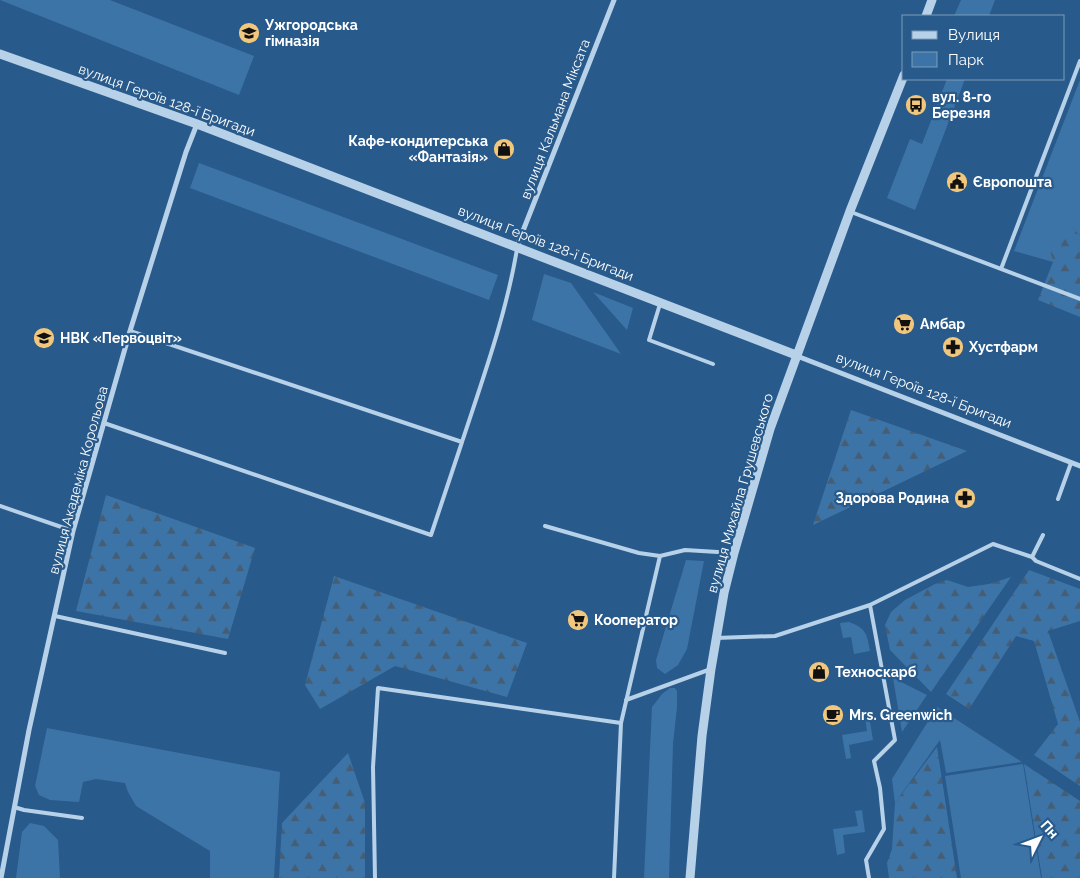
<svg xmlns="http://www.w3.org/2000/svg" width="1080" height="878" font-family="Raleway,sans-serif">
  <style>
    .green { fill: #3d74a7 }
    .forest { fill: url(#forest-firs) }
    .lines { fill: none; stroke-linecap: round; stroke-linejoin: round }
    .service { stroke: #b7d1e9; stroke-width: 4 }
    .minor { stroke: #b7d1e9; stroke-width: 5 }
    .tertiary { stroke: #b7d1e9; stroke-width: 9 }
    .labels { text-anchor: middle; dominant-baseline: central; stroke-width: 4.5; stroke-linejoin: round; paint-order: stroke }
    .poi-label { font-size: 14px; font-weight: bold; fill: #fff; stroke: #285a8b; text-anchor: start }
    .street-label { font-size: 14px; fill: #fff; stroke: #285a8b }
  </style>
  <defs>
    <pattern id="forest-firs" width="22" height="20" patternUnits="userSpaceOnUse" patternTransform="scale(1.25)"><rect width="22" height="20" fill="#3d74a7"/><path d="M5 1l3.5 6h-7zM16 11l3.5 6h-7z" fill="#455e75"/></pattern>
  </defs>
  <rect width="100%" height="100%" fill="#285a8b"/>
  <!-- green -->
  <path class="green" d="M 0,0 L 110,0 L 254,56 L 239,95 Z
    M 961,0 L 995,0 L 989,16 L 954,16 Z
    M 947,79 L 965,79 L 915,210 L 887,198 L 910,139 L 922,144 Z
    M 1080,80 L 1080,236 L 1072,227 L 1053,262 L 1014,251 Z
    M 199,163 L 498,275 L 489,300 L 190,188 Z
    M 544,274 L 571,283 L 621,354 L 532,320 Z
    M 593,292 L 633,308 L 627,330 Z
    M 686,560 L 704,561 L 687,649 L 678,665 L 665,674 L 657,668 L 656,660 Z
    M 849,622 C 866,628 867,634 870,651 L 854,654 L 851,637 L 843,638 L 840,623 Z
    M 893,678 L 927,695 L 902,732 Z
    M 670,688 L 675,688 L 677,691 L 677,707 L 673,744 L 669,878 L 644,878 L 652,707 L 662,694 Z
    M 937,707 L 1022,762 L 946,773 L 940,740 L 895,803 L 892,779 Z
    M 868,710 L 873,740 L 849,745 L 851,758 L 846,759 L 842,735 L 867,731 L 864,711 Z
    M 47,728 L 280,772 L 274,878 L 210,878 L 210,851 L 136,806 L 128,792 L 125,783 L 96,779 L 83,782 L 79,802 L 50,800 L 39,795 L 35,786 Z
    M 1023,764 L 1041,878 L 961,878 L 945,776 Z
    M 862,810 L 865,832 L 843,835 L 845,853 L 837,855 L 833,829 L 858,826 L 855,811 Z
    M 30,823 L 44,826 L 58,840 L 60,878 L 16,878 L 22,832 Z"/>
  <!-- forest -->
  <path class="forest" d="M 1072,227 L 1080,236 L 1080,317 L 1038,300 L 1053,262 L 1047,237 Z
    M 851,410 L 967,451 L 813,525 Z
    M 106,495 L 255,548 L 228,639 L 76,611 Z
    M 1029,570 L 1080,589 L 1080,621 L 1048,631 L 1080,722 L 1080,786 L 1034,755 L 1058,724 L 1034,641 L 1016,636 L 969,709 L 946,694 Z
    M 334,576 L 527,643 L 507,697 L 395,666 L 320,709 L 305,685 Z
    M 1011,577 L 931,692 L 890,650 L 885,625 L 891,612 L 905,600 L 935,584 L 947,580 L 968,587 L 989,584 Z
    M 937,747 L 957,878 L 889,878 L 887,863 L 892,849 L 895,803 Z
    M 348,753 L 365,803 L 365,878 L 279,878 L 282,823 Z
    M 1024,764 L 1080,801 L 1080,878 L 1042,878 Z"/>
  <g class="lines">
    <!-- service -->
    <path class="service" d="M 851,212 L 1080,299
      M 1001,269 L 1080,61
      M 660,304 L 649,340 L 713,364
      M 130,331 L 462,442 C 483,378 506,315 517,249
      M 104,423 L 431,535 L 462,442
      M 1058,499 L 1071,463
      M 0,506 L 73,531
      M 545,526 L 639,553 L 660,556
      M 1032,557 L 1043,535
      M 870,605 L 993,544 L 1032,557 L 1036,561 L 1080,579
      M 55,616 L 225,653
      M 716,638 L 775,636 L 870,605 L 895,740 L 874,761 L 880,788 L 884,829 L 866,860 L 869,878
      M 626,700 L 711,669
      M 14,807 L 24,810 L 82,818
      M 375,878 L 373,767 L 378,688 L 621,723
      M 614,878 L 621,723 L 660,556 L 685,550 L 734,553"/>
    <!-- minor -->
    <path class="minor" d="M 517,246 L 614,0
      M 797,356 L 1080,466
      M 1,878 L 29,730 L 73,531 L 130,331 L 186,152 L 197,124"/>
    <!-- tertiary -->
    <path class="tertiary" d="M 926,16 L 932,0
      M 0,54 L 197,124 L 796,355
      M 690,878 L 702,736 L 711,669 L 724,593 L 734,553 L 770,429 L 850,211 L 904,75"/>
  </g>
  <!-- icons -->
  <defs>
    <g id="school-disc" transform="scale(1.125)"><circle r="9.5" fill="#f1c77d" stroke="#285a8b"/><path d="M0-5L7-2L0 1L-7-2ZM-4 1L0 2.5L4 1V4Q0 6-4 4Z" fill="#111"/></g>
    <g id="bus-disc" transform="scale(1.125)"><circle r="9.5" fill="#f1c77d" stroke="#285a8b"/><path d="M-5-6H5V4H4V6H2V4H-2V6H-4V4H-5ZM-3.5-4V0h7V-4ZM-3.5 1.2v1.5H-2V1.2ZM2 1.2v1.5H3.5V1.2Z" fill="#111"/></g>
    <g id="shop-disc" transform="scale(1.125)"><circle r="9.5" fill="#f1c77d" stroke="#285a8b"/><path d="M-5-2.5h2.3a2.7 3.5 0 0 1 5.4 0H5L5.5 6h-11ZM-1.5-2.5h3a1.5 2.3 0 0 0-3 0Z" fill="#111"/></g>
    <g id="civic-disc" transform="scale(1.125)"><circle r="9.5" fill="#f1c77d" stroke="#285a8b"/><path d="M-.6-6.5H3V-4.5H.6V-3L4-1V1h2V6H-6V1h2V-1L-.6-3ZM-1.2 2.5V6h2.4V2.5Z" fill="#111"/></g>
    <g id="supermarket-disc" transform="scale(1.125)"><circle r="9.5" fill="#f1c77d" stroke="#285a8b"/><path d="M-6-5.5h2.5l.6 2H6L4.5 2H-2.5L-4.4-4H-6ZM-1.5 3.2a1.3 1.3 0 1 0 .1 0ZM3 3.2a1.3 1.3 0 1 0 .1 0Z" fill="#111"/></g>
    <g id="pharmacy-disc" transform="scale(1.125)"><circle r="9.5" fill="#f1c77d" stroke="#285a8b"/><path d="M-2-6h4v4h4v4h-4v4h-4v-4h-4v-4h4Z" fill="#111"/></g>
    <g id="cafe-disc" transform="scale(1.125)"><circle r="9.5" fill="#f1c77d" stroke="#285a8b"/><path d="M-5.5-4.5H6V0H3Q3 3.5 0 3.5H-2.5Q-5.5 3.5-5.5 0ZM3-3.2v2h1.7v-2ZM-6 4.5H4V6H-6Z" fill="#111"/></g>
  </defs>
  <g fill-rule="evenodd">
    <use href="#school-disc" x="249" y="33"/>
    <use href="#bus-disc" x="916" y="105"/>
    <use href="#shop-disc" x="504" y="149"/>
    <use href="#civic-disc" x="957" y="182"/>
    <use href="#supermarket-disc" x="904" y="324"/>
    <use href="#school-disc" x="44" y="338"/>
    <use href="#pharmacy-disc" x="953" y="347"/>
    <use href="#pharmacy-disc" x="965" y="498"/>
    <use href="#supermarket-disc" x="578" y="620"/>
    <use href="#shop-disc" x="819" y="672"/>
    <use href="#cafe-disc" x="833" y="715"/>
  </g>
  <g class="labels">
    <!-- poi labels -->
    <g class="poi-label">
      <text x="265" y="25">Ужгородська<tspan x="265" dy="16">гімназія</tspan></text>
      <text x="932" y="97">вул. 8-го<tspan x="932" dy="16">Березня</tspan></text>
      <text x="488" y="141" text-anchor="end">Кафе-кондитерська<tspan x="488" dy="16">«Фантазія»</tspan></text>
      <text x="973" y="182">Європошта</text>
      <text x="920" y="324">Амбар</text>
      <text x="60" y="338">НВК «Первоцвіт»</text>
      <text x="969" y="347">Хустфарм</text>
      <text x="949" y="498" text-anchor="end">Здорова Родина</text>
      <text x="594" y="620">Кооператор</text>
      <text x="835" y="672">Техноскарб</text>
      <text x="849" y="715">Mrs. Greenwich</text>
    </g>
    <!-- street labels -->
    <g class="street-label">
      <text transform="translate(167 100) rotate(20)">вулиця Героїв 128-ї Бригади</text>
      <text transform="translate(555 119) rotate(-69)">вулиця Кальмана Міксата</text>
      <text transform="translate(546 243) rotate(21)">вулиця Героїв 128-ї Бригади</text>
      <text transform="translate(924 390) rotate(21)">вулиця Героїв 128-ї Бригади</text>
      <text transform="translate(78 480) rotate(-75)">вулиця Академіка Корольова</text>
      <text transform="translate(740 493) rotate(-74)">вулиця Михайла Грушевського</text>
    </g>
  </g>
  <!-- legend -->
  <rect x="902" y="15" width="162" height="65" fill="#285a8b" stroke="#7e9cb9"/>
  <rect x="912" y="31" width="25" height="8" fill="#b7d1e9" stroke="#7e9cb9"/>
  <text x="948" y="40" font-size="15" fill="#ffffff">Вулиця</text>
  <rect x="912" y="52" width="25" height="15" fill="#3d74a7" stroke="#7e9cb9"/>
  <text x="948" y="65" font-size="15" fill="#ffffff">Парк</text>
  <!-- north arrow -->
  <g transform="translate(1040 838) rotate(48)" stroke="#285a8b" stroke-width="4" paint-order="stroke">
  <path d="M0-4L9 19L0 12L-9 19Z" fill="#ffffff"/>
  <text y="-8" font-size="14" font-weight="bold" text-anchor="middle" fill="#ffffff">Пн</text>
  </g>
</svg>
